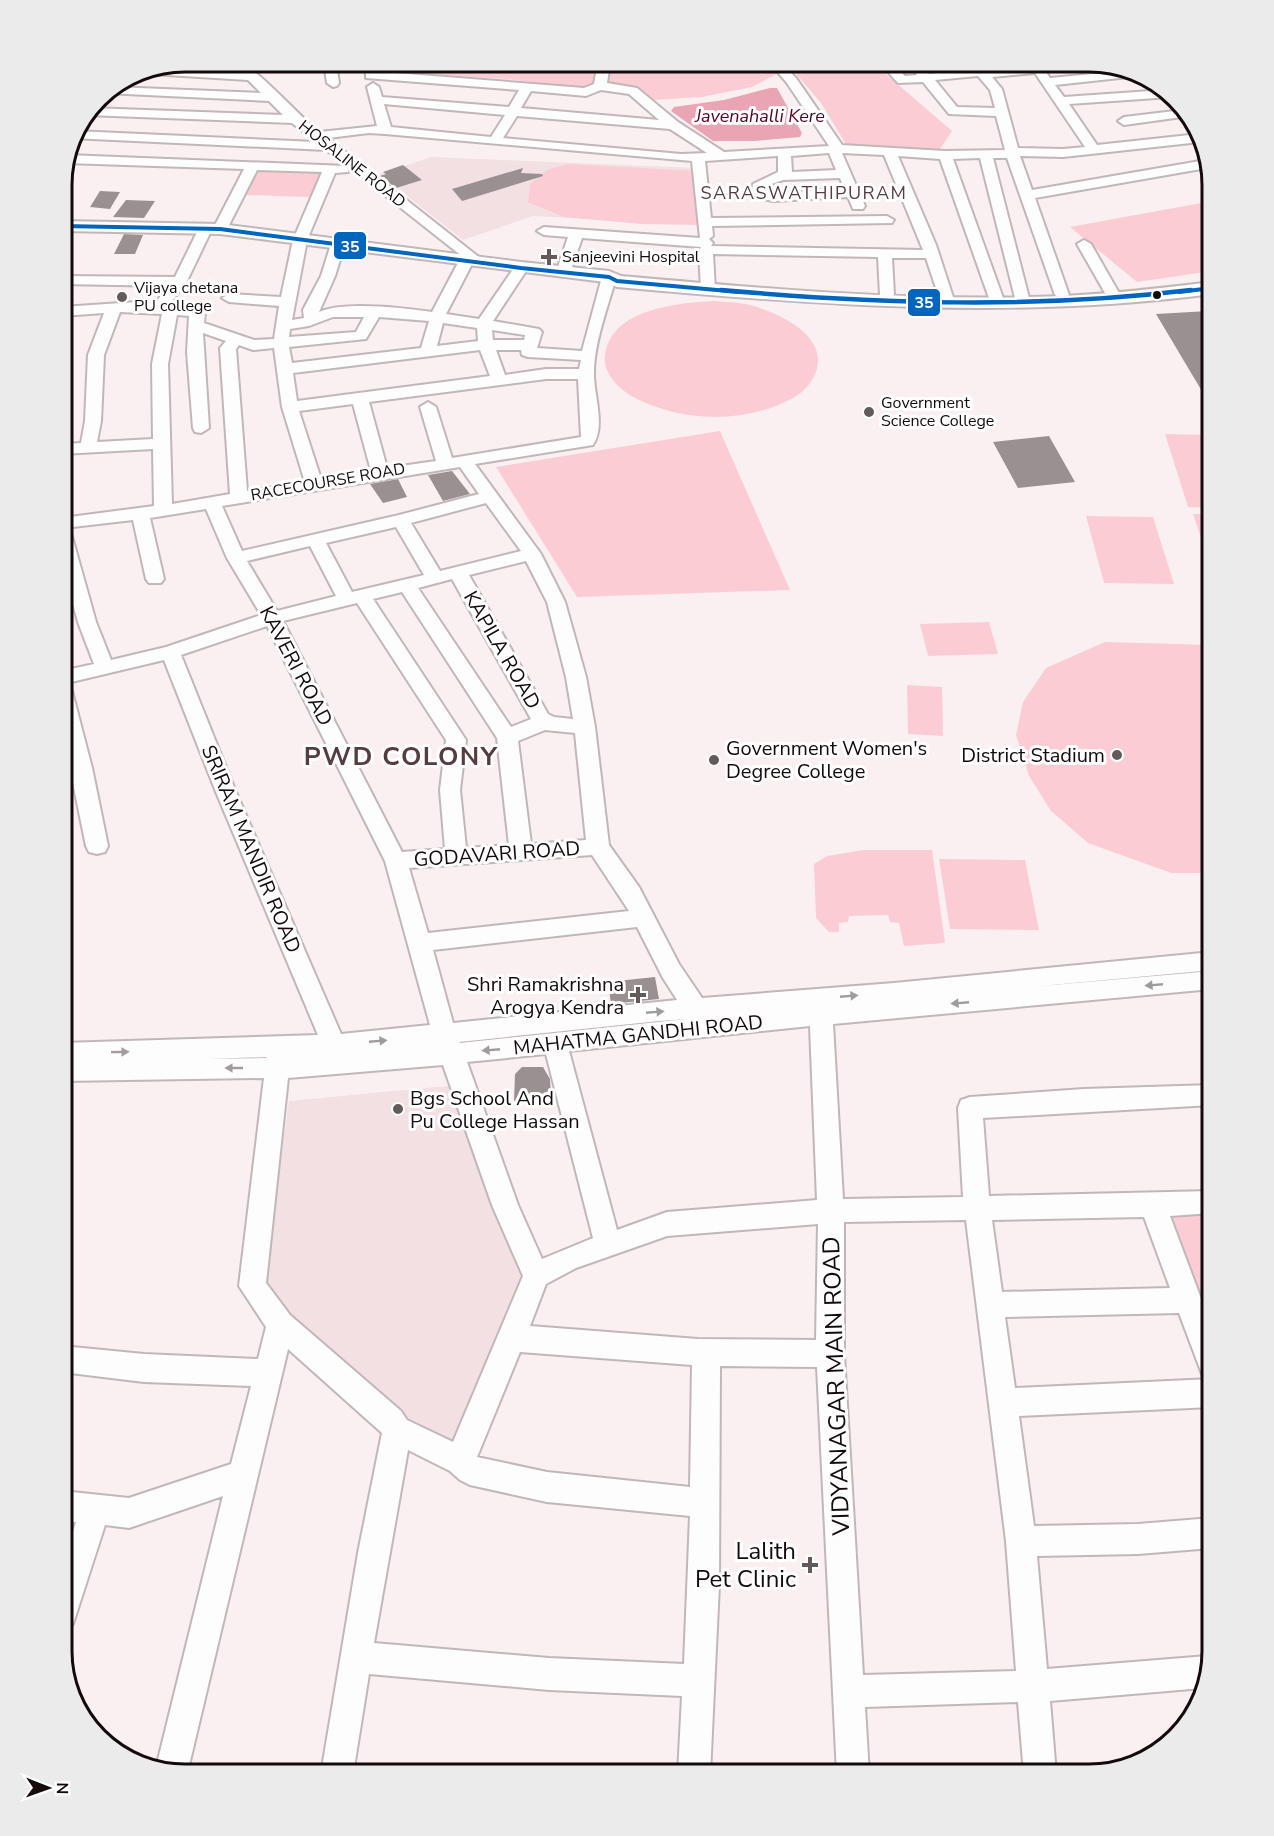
<svg xmlns="http://www.w3.org/2000/svg" width="1274" height="1836" font-family="'Nunito Sans',sans-serif">
  <style>
    .built { fill: #f2e0e3 }
    .green { fill: #fcccd5 }
    .water { fill: #e9a5b4 }
    .building { fill: #999092 }
    .lines { fill: none; stroke-linecap: round; stroke-linejoin: round }
    .minor-casing { stroke: #c1b7b9; stroke-width: 4 }
    .major-casing { stroke: #c1b7b9; stroke-width: 4 }
    .minor { fill: #fefdfd; fill-rule: evenodd }
    .major { fill: #fefdfd; fill-rule: evenodd }
    .bus-1-far1-casing { stroke: #fff; stroke-width: 6 }
    .bus-1-casing { stroke: #fff; stroke-width: 8 }
    .bus-1-far1 { stroke: #0065bd; stroke-width: 4 }
    .bus-1 { stroke: #0065bd; stroke-width: 4.5 }
    .oneway { fill: #a09c9d }
    .poi-dot { fill: #645a5c; stroke: #fff; stroke-width: 2 }
    .bus-dot { fill: #140a0c; stroke: #fff; stroke-width: 2 }
    .labels { text-anchor: middle; dominant-baseline: central; stroke-width: 6; stroke-linejoin: round; paint-order: stroke }
    .far-street-label { font-size: 16px; fill: #140a0c; stroke: #fff }
    .far-poi-label { font-size: 16px; fill: #140a0c; stroke: #fff; text-anchor: start }
    .far-water-label { font-size: 18px; font-style: italic; fill: #550021; stroke: #fff }
    .far-neighbourhood-label { font-size: 18px; letter-spacing: 1.5px; fill: #553c41; stroke: #fff }
    .street-label { font-size: 20px; fill: #140a0c; stroke: #fff }
    .poi-label { font-size: 20px; fill: #140a0c; stroke: #fff; text-anchor: start }
    .near-street-label { font-size: 24px; fill: #140a0c; stroke: #fff }
    .near-poi-label { font-size: 24px; fill: #140a0c; stroke: #fff; text-anchor: end }
    .district-label { font-size: 26px; font-weight: bold; letter-spacing: 1.5px; fill: #553c41; stroke: #fff }
    .rim { fill: none; stroke: #140a0c; stroke-width: 3 }
    .line-badge { stroke: #fff; stroke-width: 2 }
    .badge-label { font-size: 16px; text-anchor: middle; font-weight: bold; fill: #fff }
  </style>
  <rect width="100%" height="100%" fill="#faf0f2"/>
  <!-- built -->
  <path class="built" d="M 432,157 L 696,168 L 701,225 L 533,216 L 463,240 L 379,174 Z
    M 457,1085 L 526,1281 L 457,1448 L 404,1425 L 296,1321 L 264,1284 L 289,1101 Z"/>
  <!-- green -->
  <path class="green" d="M 376,62 L 596,62 L 595,84 L 585,88 L 505,79 L 380,71 Z
    M 612,62 L 636,62 L 637,64 L 767,62 L 777,74 L 752,87 L 702,97 L 653,100 L 637,89 L 607,84 Z
    M 786,62 L 872,62 L 952,131 L 940,149 L 847,146 L 821,103 Z
    M 568,164 L 696,171 L 701,225 L 641,224 L 564,217 L 528,202 L 530,184 L 547,170 Z
    M 256,169 L 323,171 L 312,197 L 243,195 Z
    M 1212,201 L 1212,271 L 1137,282 L 1070,227 Z
    M 714,301 C 725,302 738,302 750,305 C 783,314 839,341 810,383 C 803,394 788,401 776,406 C 730,423 679,420 635,398 C 621,391 602,373 605,356 C 610,309 677,303 714,301 Z
    M 720,431 L 790,590 L 577,597 L 496,467 Z
    M 1165,434 L 1212,435 L 1212,508 L 1188,507 Z
    M 1193,514 L 1212,514 L 1212,571 Z
    M 1086,516 L 1153,517 L 1174,584 L 1104,583 Z
    M 989,622 L 998,654 L 928,656 L 920,624 Z
    M 1105,642 L 1212,645 L 1212,873 L 1171,873 L 1088,843 L 1051,811 L 1029,776 L 1016,735 L 1023,702 L 1046,668 Z
    M 907,685 L 942,687 L 943,736 L 908,734 Z
    M 863,850 L 932,850 L 945,943 L 904,946 L 899,923 L 890,922 L 888,915 L 849,916 L 848,922 L 839,923 L 839,932 L 829,932 L 816,918 L 814,864 L 827,856 Z
    M 939,859 L 1025,860 L 1039,930 L 950,929 Z
    M 1212,1212 L 1212,1330 L 1171,1213 Z"/>
  <!-- water -->
  <path class="water" d="M 770,88 L 777,88 L 802,133 L 800,137 L 754,141 L 713,141 L 671,111 L 674,107 L 724,100 Z"/>
  <!-- building -->
  <path class="building" d="M 403,165 L 422,180 L 396,188 L 380,176 L 386,174 L 383,172 Z
    M 523,168 L 521,173 L 542,174 L 543,176 L 462,201 L 452,189 Z
    M 100,191 L 120,192 L 110,209 L 90,207 Z
    M 126,200 L 155,201 L 144,218 L 113,217 Z
    M 124,234 L 143,235 L 135,254 L 114,254 Z
    M 1209,311 L 1212,316 L 1212,408 L 1156,314 Z
    M 1049,436 L 1075,482 L 1018,488 L 993,442 Z
    M 452,471 L 470,494 L 443,501 L 428,475 Z
    M 398,479 L 407,497 L 383,503 L 370,484 Z
    M 655,977 L 659,999 L 611,1004 L 608,982 Z
    M 522,1067 L 543,1067 L 550,1079 L 551,1097 L 514,1101 L 515,1074 Z"/>
  <g class="lines">
    <!-- minor casing -->
    <g class="minor-casing">
      <path id="minor" d="M 225,62 C 229,62 235,61 239,62 C 258,69 299,116 319,132 L 377,126 L 367,87 L 373,83 L 379,87 L 382,97 L 509,107 L 519,90 L 366,78 L 366,72 L 370,71 L 584,88 L 594,84 L 598,62 L 610,62 L 607,83 L 637,88 L 678,122 L 724,152 L 829,146 L 787,83 L 769,62 L 781,62 L 796,78 L 842,145 L 945,151 L 1005,150 L 996,116 L 949,114 L 923,82 L 898,83 L 879,62 L 891,62 L 905,76 L 917,75 L 907,62 L 919,62 L 929,74 L 972,69 L 966,62 L 978,62 L 986,70 L 1030,66 L 1027,62 L 1039,62 L 1050,78 L 1125,71 L 1138,76 L 1055,85 L 1064,97 L 1165,90 L 1171,97 L 1069,104 L 1097,145 L 1199,134 L 1200,142 L 1063,157 L 1020,156 L 1032,190 L 1206,160 L 1207,168 L 1035,198 L 1069,295 L 1062,299 L 1055,295 L 1007,158 L 993,158 L 1029,298 L 1022,302 L 1015,298 L 980,158 L 953,159 L 1003,298 L 996,302 L 989,298 L 940,159 L 898,156 L 936,245 L 953,297 L 951,300 L 941,300 L 939,297 L 926,258 L 892,258 L 894,295 L 887,299 L 880,295 L 878,257 L 713,254 L 715,290 L 708,294 L 701,290 L 699,250 L 701,247 L 582,238 L 570,273 L 563,277 L 556,273 L 568,237 L 544,235 L 537,231 L 544,227 L 700,238 L 692,161 L 385,134 L 369,133 L 328,138 L 485,262 L 478,266 L 472,264 L 446,314 L 479,319 L 516,265 L 526,265 L 528,268 L 493,321 L 539,329 L 542,332 L 537,348 L 582,351 L 602,277 L 609,273 L 616,277 C 608,308 593,344 594,377 C 595,398 605,427 593,445 L 475,464 L 541,554 L 565,602 L 586,677 L 595,727 L 609,845 L 639,887 L 679,964 L 702,998 L 894,983 L 1212,952 L 1212,970 L 1030,987 L 1212,971 L 1212,989 L 833,1024 L 843,1199 L 963,1197 L 958,1108 L 961,1100 L 970,1097 L 1084,1089 L 1212,1085 L 1212,1105 L 983,1118 L 989,1196 L 1212,1191 L 1212,1213 L 1170,1216 L 1212,1328 L 1212,1377 L 1202,1374 L 1179,1313 L 1005,1317 L 1015,1388 L 1212,1379 L 1212,1407 L 1019,1416 L 1034,1526 L 1138,1524 L 1212,1518 L 1212,1548 L 1138,1554 L 1037,1556 L 1047,1669 L 1207,1656 L 1211,1658 L 1203,1688 L 1050,1701 L 1056,1774 L 1024,1774 L 1018,1702 L 865,1707 L 869,1774 L 837,1774 L 817,1367 L 720,1366 L 719,1585 L 710,1774 L 678,1774 L 682,1696 L 549,1690 L 369,1674 L 353,1774 L 321,1774 L 358,1553 L 382,1433 L 288,1349 L 187,1774 L 177,1774 L 156,1768 L 223,1496 L 129,1528 L 105,1525 L 73,1624 L 62,1628 L 62,1567 L 76,1522 L 62,1521 L 62,1491 L 129,1498 L 231,1464 L 251,1386 L 144,1382 L 62,1372 L 62,1346 L 144,1354 L 258,1359 L 266,1327 L 239,1286 L 264,1078 L 62,1081 L 62,1043 L 318,1035 L 216,792 L 164,660 L 63,684 L 69,686 L 72,691 L 92,768 L 108,846 L 105,852 L 97,854 L 89,852 L 86,846 L 62,729 L 62,671 L 94,664 L 78,622 L 62,564 L 62,518 L 154,506 L 153,449 L 62,454 L 62,444 L 81,443 L 85,421 L 88,355 L 104,313 L 62,316 L 62,307 L 136,302 L 154,304 L 169,286 L 62,284 L 62,276 L 175,277 L 200,226 L 210,226 L 212,229 L 187,281 L 169,305 L 202,309 L 205,312 L 204,323 L 254,340 L 274,339 L 279,306 L 229,302 L 222,298 L 229,294 L 281,297 L 293,240 L 322,172 L 257,170 L 227,229 L 220,233 L 213,229 L 244,169 L 66,163 L 67,155 L 347,166 L 326,150 L 71,138 L 75,131 L 316,142 L 292,123 L 86,115 L 91,108 L 283,115 L 269,101 L 105,93 L 114,87 L 261,93 L 248,80 L 134,73 L 152,68 L 237,72 ZM 1035,73 L 1085,147 L 1063,149 L 1018,148 L 1002,89 L 992,77 ZM 978,76 L 990,90 L 995,108 L 957,107 L 935,80 ZM 601,90 L 629,94 L 659,120 L 521,108 L 531,91 L 586,96 ZM 384,104 L 505,115 L 491,137 L 391,127 ZM 517,116 L 670,129 L 707,153 L 681,154 L 503,138 ZM 829,153 L 836,170 L 792,172 L 791,156 ZM 842,153 L 884,155 L 923,250 L 711,246 L 713,243 L 709,239 L 713,236 L 712,226 L 892,223 L 894,220 L 887,216 L 711,218 L 705,161 L 778,156 L 778,172 L 753,184 L 752,191 L 758,198 L 773,201 L 848,197 L 853,209 L 863,209 L 865,206 ZM 349,167 L 463,257 L 459,261 L 432,312 C 404,308 344,301 319,312 L 335,276 L 345,244 L 338,240 L 331,244 L 321,276 L 303,310 L 304,318 L 292,320 L 307,240 L 335,173 L 348,172 ZM 840,178 L 844,189 L 773,193 L 766,190 L 766,186 L 783,180 ZM 120,312 L 162,314 L 152,364 L 153,439 L 97,442 L 101,421 L 104,355 ZM 177,315 L 189,316 L 187,352 L 193,428 L 195,432 L 201,433 L 209,428 L 203,333 L 226,341 L 220,348 L 230,494 L 172,504 L 168,364 ZM 333,317 L 364,317 L 356,332 L 289,337 L 290,329 L 309,326 ZM 379,317 L 429,321 L 421,348 L 292,363 L 289,347 L 366,339 ZM 443,323 L 477,328 L 478,341 L 437,346 ZM 492,330 L 525,335 L 524,340 L 493,340 ZM 239,345 L 253,350 L 274,348 L 282,407 L 305,482 L 247,491 L 236,349 ZM 480,350 L 490,376 L 297,401 L 293,373 ZM 496,350 L 521,350 L 522,355 L 528,357 L 581,360 L 579,369 L 546,369 L 505,375 ZM 546,379 L 578,379 L 581,437 L 452,458 L 436,407 L 428,402 L 420,407 L 436,461 L 387,468 L 369,402 ZM 353,404 L 371,471 L 321,479 L 299,411 ZM 460,467 L 479,494 L 399,515 L 242,551 L 222,506 ZM 486,503 L 521,551 L 440,571 L 411,523 ZM 206,509 L 227,558 L 261,615 L 166,647 L 111,660 L 96,622 L 71,533 L 64,528 L 133,520 L 146,579 L 149,583 L 161,583 L 164,579 L 150,518 ZM 396,527 L 424,575 L 352,592 L 326,543 ZM 310,546 L 336,596 L 277,611 L 247,561 ZM 526,561 L 547,602 L 566,677 L 573,719 L 554,717 L 548,714 L 469,575 ZM 452,579 L 531,719 L 511,727 L 418,588 ZM 402,592 L 497,738 L 509,845 L 466,848 L 460,790 L 466,740 L 373,599 ZM 357,603 L 446,740 L 440,790 L 445,849 L 402,852 L 283,621 ZM 267,626 L 385,861 L 430,1025 L 341,1034 L 236,792 L 181,655 ZM 545,730 L 575,733 L 586,840 L 531,844 L 518,741 ZM 592,855 L 629,911 L 428,933 L 409,868 ZM 637,927 L 663,978 L 677,1000 L 453,1023 L 433,950 ZM 687,1019 L 460,1043 L 459,1042 L 659,1021 ZM 810,1026 L 817,1200 L 667,1212 L 617,1230 L 569,1051 ZM 546,1054 L 593,1238 L 542,1259 L 518,1205 L 467,1062 ZM 267,1057 L 266,1058 L 207,1059 ZM 443,1065 L 492,1205 L 523,1276 L 453,1442 L 407,1420 L 401,1411 L 290,1315 L 266,1283 L 288,1078 ZM 1144,1217 L 1170,1288 L 1002,1292 L 992,1220 ZM 966,1220 L 1006,1541 L 1016,1671 L 863,1675 L 844,1354 L 844,1222 ZM 818,1224 L 816,1340 L 698,1339 L 530,1326 L 546,1284 L 576,1268 L 667,1236 ZM 520,1352 L 692,1365 L 690,1487 L 547,1472 L 477,1457 ZM 408,1450 L 450,1471 L 460,1480 L 470,1485 L 547,1502 L 690,1516 L 684,1664 L 549,1658 L 374,1643 Z
        M 324,62 L 336,62 L 339,83 L 337,86 L 333,87 L 327,83 Z
        M 1183,110 L 1189,116 L 1124,125 L 1118,121 L 1124,117 Z
        M 1084,240 L 1091,244 L 1119,293 L 1117,296 L 1112,297 L 1105,293 L 1077,244 Z"/>
    </g>
    <!-- major casing -->
    <g class="major-casing">
      <path id="major" d="M 62,221 L 220,224 L 521,262 L 609,271 L 621,276 C 768,289 915,302 1062,296 C 1112,294 1162,288 1212,282 L 1212,294 C 1014,320 816,305 617,287 L 605,282 L 220,234 L 62,231 Z"/>
    </g>
    <!-- minor -->
    <use href="#minor" class="minor"/>
    <!-- major -->
    <use href="#major" class="major"/>
    <!-- bus-1-far1 casing -->
    <g class="bus-1-far1-casing">
      <path id="bus-1-far1" d="M 62,226 L 220,229 L 521,268 L 609,277 L 617,281 L 739,292
        M 1179,292 L 1212,288"/>
    </g>
    <!-- bus-1 casing -->
    <g class="bus-1-casing">
      <path id="bus-1" d="M 721,290 C 878,304 1035,309 1191,290"/>
    </g>
    <!-- bus-1-far1 -->
    <use href="#bus-1-far1" class="bus-1-far1"/>
    <!-- bus-1 -->
    <use href="#bus-1" class="bus-1"/>
  </g>
  <!-- one-way arrows -->
  <defs><path id="oneway-solid" d="M-6-.8H1V-3.2L6.5 0L1 3.2V.8H-6Z" transform="scale(1.5)"/></defs>
  <g class="oneway">
    <use href="#oneway-solid" transform="translate(1154 985) rotate(175)"/>
    <use href="#oneway-solid" transform="translate(849 996) rotate(-5)"/>
    <use href="#oneway-solid" transform="translate(960 1003) rotate(175)"/>
    <use href="#oneway-solid" transform="translate(655 1012) rotate(-5)"/>
    <use href="#oneway-solid" transform="translate(378 1041) rotate(-5)"/>
    <use href="#oneway-solid" transform="translate(491 1050) rotate(175)"/>
    <use href="#oneway-solid" transform="translate(120 1052) rotate(-1)"/>
    <use href="#oneway-solid" transform="translate(234 1068) rotate(180)"/>
  </g>
  <!-- markers -->
  <g class="poi-dot">
    <path d="M546 248h6v6h6v6h-6v6h-6v-6h-6v-6h6z"/>
    <circle cx="122" cy="297" r="6"/>
    <circle cx="869" cy="412" r="6"/>
    <circle cx="1117" cy="755" r="6"/>
    <circle cx="714" cy="760" r="6"/>
    <path d="M635 986h6v6h6v6h-6v6h-6v-6h-6v-6h6z"/>
    <circle cx="398" cy="1109" r="6"/>
    <path d="M807 1556h6v6h6v6h-6v6h-6v-6h-6v-6h6z"/>
  </g>
  <circle class="bus-dot" cx="1157" cy="295" r="5"/>
  <g class="labels">
    <!-- far-street labels -->
    <g class="far-street-label">
      <text transform="translate(352 164) rotate(38)">HOSALINE ROAD</text>
      <text transform="translate(328 482) rotate(-10)">RACECOURSE ROAD</text>
    </g>
    <!-- far-poi labels -->
    <g class="far-poi-label">
      <text x="562" y="257">Sanjeevini Hospital</text>
      <text x="134" y="288">Vijaya chetana<tspan x="134" dy="18">PU college</tspan></text>
      <text x="881" y="403">Government<tspan x="881" dy="18">Science College</tspan></text>
    </g>
    <!-- far-water labels -->
    <g class="far-water-label">
      <text x="760" y="116">Javenahalli Kere</text>
    </g>
    <!-- far-neighbourhood labels -->
    <g class="far-neighbourhood-label">
      <text x="804" y="193">SARASWATHIPURAM</text>
    </g>
    <!-- street labels -->
    <g class="street-label">
      <text transform="translate(502 650) rotate(60)">KAPILA ROAD</text>
      <text transform="translate(296 666) rotate(62)">KAVERI ROAD</text>
      <text transform="translate(251 849) rotate(67)">SRIRAM MANDIR ROAD</text>
      <text transform="translate(497 854) rotate(-4)">GODAVARI ROAD</text>
      <text transform="translate(638 1035) rotate(-6)">MAHATMA GANDHI ROAD</text>
    </g>
    <!-- poi labels -->
    <g class="poi-label">
      <text x="726" y="748">Government Women's<tspan x="726" dy="23">Degree College</tspan></text>
      <text x="1105" y="755" text-anchor="end">District Stadium</text>
      <text x="624" y="984" text-anchor="end">Shri Ramakrishna<tspan x="624" dy="23">Arogya Kendra</tspan></text>
      <text x="410" y="1098">Bgs School And<tspan x="410" dy="23">Pu College Hassan</tspan></text>
    </g>
    <!-- near-street labels -->
    <g class="near-street-label">
      <text transform="translate(836 1386) rotate(-92)">VIDYANAGAR MAIN ROAD</text>
    </g>
    <!-- near-poi labels -->
    <g class="near-poi-label">
      <text x="796" y="1551">Lalith<tspan x="796" dy="28">Pet Clinic</tspan></text>
    </g>
    <!-- district labels -->
    <g class="district-label">
      <text x="401" y="756">PWD COLONY</text>
    </g>
  </g>
  <!-- crop -->
  <path d="M0 0H1274V1836H0ZM185 72H1089A113 113 0 0 1 1202 185V1651A113 113 0 0 1 1089 1764H185A113 113 0 0 1 72 1651V185A113 113 0 0 1 185 72Z" fill="#ecebec" fill-rule="evenodd"/>
  <path class="rim" d="M185 72H1089A113 113 0 0 1 1202 185V1651A113 113 0 0 1 1089 1764H185A113 113 0 0 1 72 1651V185A113 113 0 0 1 185 72Z"/>
  <g class="line-badge">
    <rect x="333" y="231" width="34" height="29" rx="6" fill="#0065bd"/>
    <rect x="907" y="288" width="34" height="29" rx="6" fill="#0065bd"/>
  </g>
  <g class="badge-label">
    <text x="350" y="252">35</text>
    <text x="924" y="308">35</text>
  </g>
  <!-- north arrow -->
  <g transform="translate(48 1788) rotate(91)" stroke="#ffffff" stroke-width="4.5" paint-order="stroke">
  <path d="M0-4.5L10 22L0 15L-10 22Z" fill="#140a0c"/>
  <text y="-9" font-size="16" font-weight="bold" text-anchor="middle" fill="#140a0c">N</text>
  </g>
</svg>
